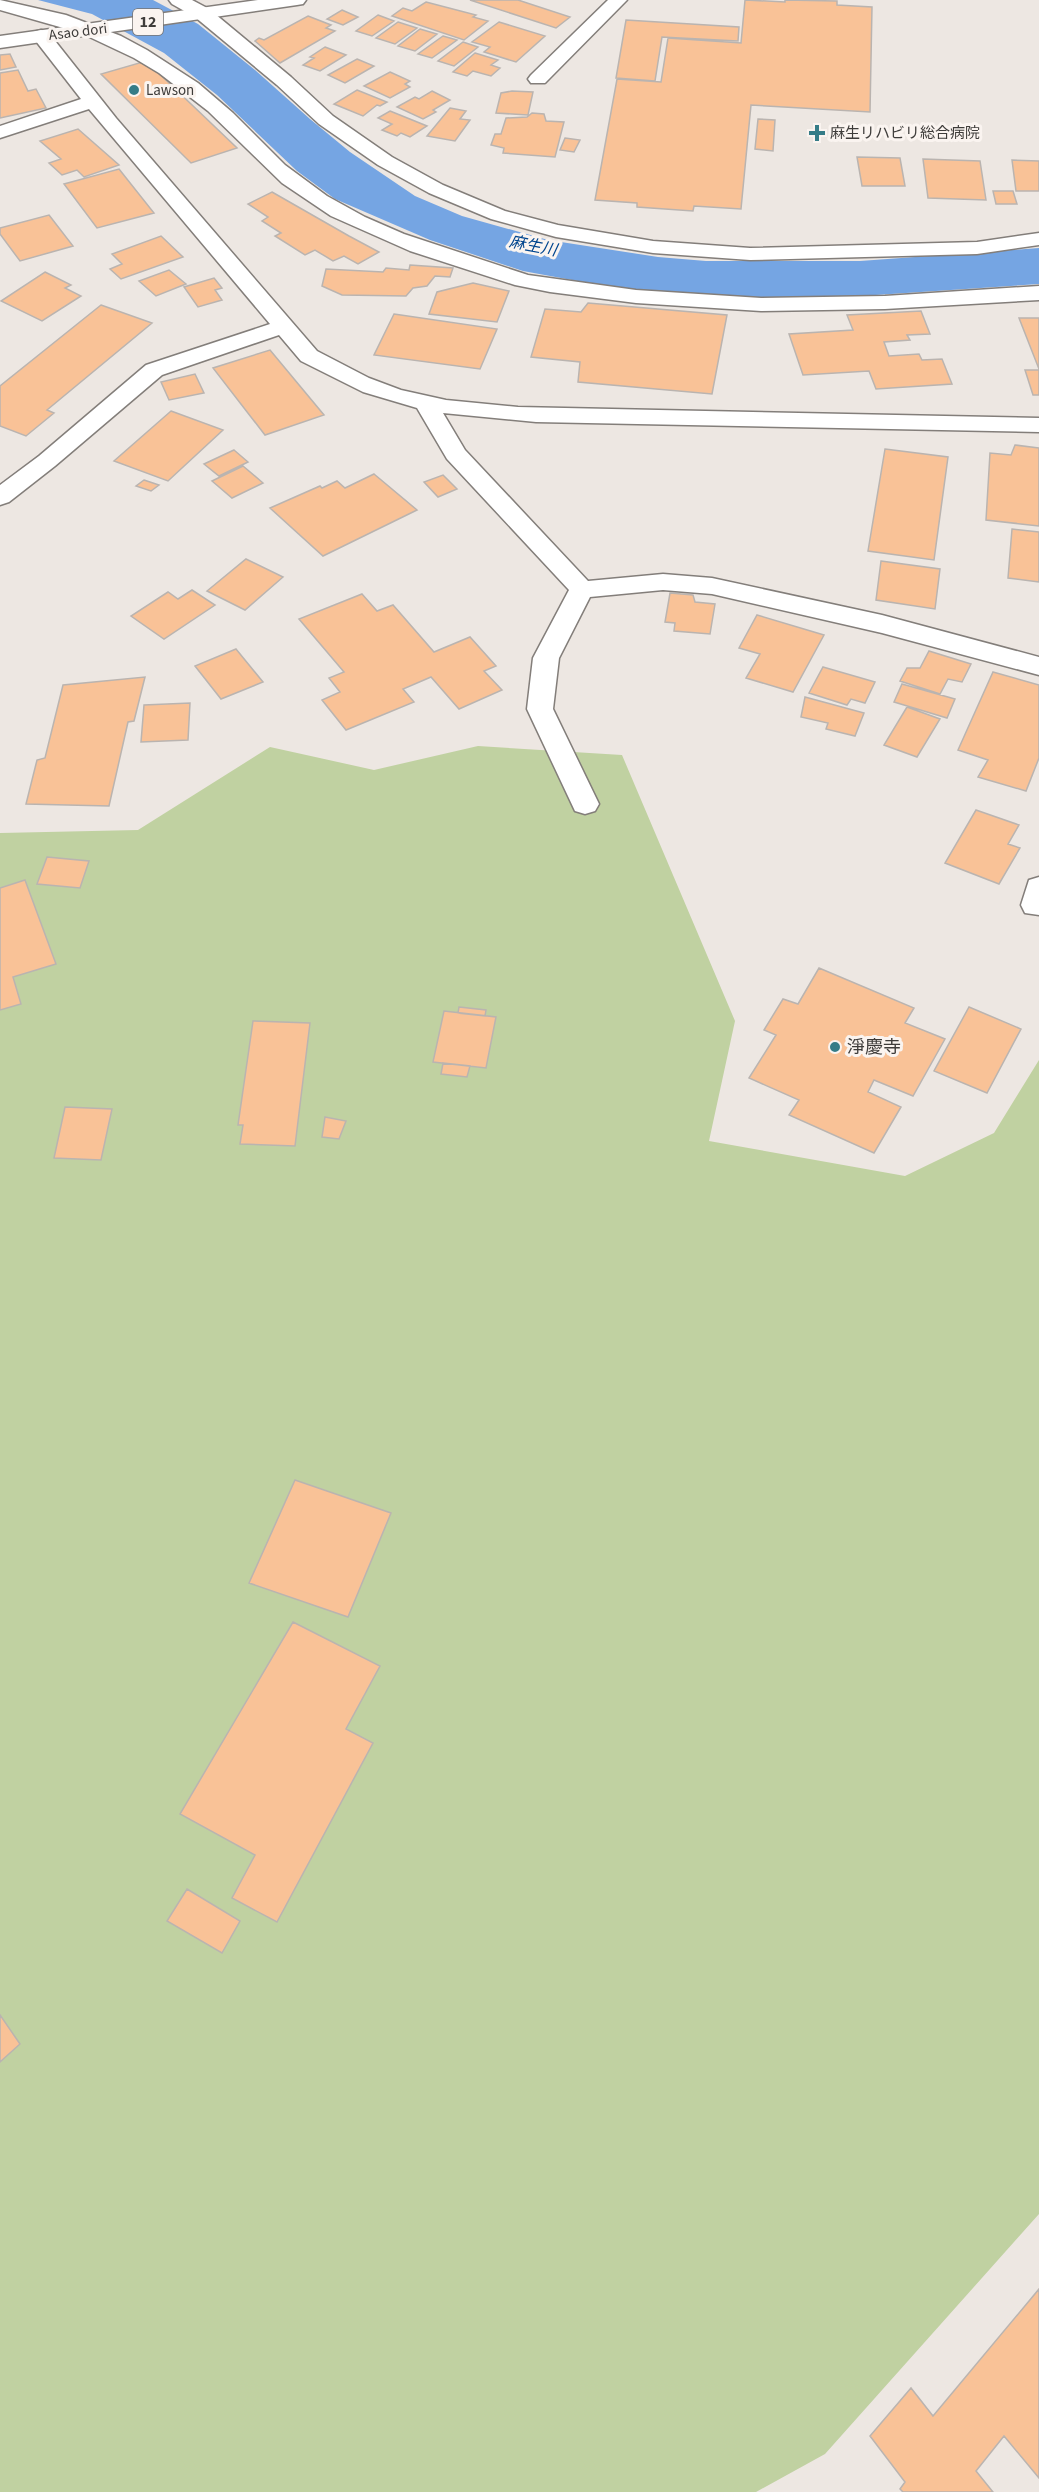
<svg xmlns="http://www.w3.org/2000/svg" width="1039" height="2492" font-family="'Source Sans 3','Noto Sans JP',sans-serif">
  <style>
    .green { fill: #c0d1a1 }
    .water { fill: #75a5e3 }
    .building { fill: #f9c297; stroke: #bab4b0; stroke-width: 1.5 }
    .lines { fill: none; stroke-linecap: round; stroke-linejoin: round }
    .minor-casing { stroke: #837e7a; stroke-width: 3 }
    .major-casing { stroke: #837e7a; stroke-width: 3 }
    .minor { fill: #fff; fill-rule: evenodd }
    .major { fill: #fff; fill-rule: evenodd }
    .poi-dot { fill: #357c87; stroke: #faf4f0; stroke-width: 2 }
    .labels { text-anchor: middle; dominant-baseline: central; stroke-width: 6; stroke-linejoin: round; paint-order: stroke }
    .far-street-label { font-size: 15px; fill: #3e3c3a; stroke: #faf4f0 }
    .far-poi-label { font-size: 15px; fill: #3e3c3a; stroke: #faf4f0; text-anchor: start }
    .shield { fill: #faf4f0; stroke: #767371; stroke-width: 1.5 }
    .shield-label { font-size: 16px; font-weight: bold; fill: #3e3c3a }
    .far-water-label { font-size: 16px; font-style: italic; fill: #00458e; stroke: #faf4f0 }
    .poi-label { font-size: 18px; fill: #3e3c3a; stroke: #faf4f0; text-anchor: start }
  </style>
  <rect width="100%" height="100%" fill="#ede7e2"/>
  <!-- green -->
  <path class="green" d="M 478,746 L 622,755 L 735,1021 L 709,1141 L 905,1176 L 994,1133 L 1039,1060 L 1039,2214 L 825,2454 L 756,2492 L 0,2492 L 0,833 L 138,830 L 270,747 L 374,770 Z"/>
  <!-- water -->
  <path class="water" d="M 38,0 L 153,0 L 198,24 L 255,70 L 310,119 L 350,152 L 415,196 L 462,216 L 548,240 L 658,257 L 706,261 L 860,261 L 1039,248 L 1039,284 L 861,296 L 761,298 L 637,292 L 523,271 L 430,240 L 335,199 L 297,171 L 217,95 L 164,53 L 92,14 Z"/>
  <!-- building -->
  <path class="building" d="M 470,0 L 518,0 L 570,17 L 556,28 Z
    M 745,0 L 785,2 L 785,0 L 837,1 L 837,5 L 872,7 L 870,112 L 751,105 L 741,209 L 694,206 L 693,211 L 637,207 L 637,203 L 595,200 L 617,79 L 661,82 L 668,38 L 741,43 Z
    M 426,2 L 476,15 L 473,17 L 488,21 L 464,40 L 392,16 L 403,8 L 412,11 Z
    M 342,10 L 358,17 L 343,25 L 327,19 Z
    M 378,15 L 394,21 L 372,36 L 356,31 Z
    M 308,16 L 331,25 L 326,28 L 335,31 L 280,63 L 255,41 L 259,38 L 264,40 Z
    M 626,20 L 739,27 L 738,41 L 662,37 L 655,81 L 616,78 Z
    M 398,22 L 417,28 L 395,44 L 376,38 Z
    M 499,22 L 545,36 L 516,62 L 484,52 L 490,47 L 472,42 Z
    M 420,29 L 437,34 L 415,51 L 398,46 Z
    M 443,36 L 457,40 L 432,58 L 418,54 Z
    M 463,42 L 478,47 L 454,66 L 438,61 Z
    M 325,47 L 346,55 L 320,71 L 303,65 L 314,58 L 310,57 Z
    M 475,53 L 498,60 L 491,65 L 500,68 L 491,76 L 473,71 L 467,76 L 453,72 Z
    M 10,54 L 16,67 L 0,70 L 0,55 Z
    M 357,59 L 374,66 L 345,83 L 328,75 Z
    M 146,61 L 237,148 L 191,163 L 101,74 Z
    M 18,70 L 28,91 L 36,89 L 46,108 L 0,118 L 0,73 Z
    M 390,72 L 410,81 L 405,84 L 410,87 L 390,98 L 364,86 Z
    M 357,90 L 387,102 L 380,106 L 377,105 L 363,116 L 334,104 Z
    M 432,91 L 450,100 L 433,110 L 436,112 L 423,119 L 397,107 L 415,97 L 419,99 Z
    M 512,91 L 533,92 L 528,115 L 496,113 L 501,93 Z
    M 450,108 L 466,111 L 460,119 L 470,120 L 455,141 L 427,136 Z
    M 390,111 L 427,126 L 410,137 L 401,133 L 397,136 L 382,130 L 392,124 L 378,118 Z
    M 532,113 L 544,114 L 546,121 L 564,122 L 555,157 L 503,153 L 504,148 L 491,145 L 495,134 L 501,134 L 506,118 L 527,117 Z
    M 758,119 L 775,120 L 773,151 L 755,149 Z
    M 78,129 L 119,165 L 84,177 L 77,170 L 62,175 L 49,163 L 61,159 L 40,141 Z
    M 565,138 L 580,140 L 574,152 L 560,150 Z
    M 857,157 L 900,158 L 905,186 L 862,186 Z
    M 923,159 L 980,161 L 986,200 L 928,198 Z
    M 1012,160 L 1039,161 L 1039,191 L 1016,191 Z
    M 119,169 L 154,213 L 97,228 L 64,184 Z
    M 993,191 L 1013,191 L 1017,204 L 996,204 Z
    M 272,192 L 349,236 L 379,252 L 358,264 L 344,256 L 333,261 L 315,250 L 305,255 L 275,236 L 281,233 L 262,221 L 268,217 L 248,204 Z
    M 49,215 L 73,246 L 20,261 L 0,234 L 0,228 Z
    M 161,236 L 183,257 L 121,279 L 110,269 L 122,264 L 112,254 Z
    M 410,265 L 453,268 L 450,277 L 435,276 L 427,286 L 413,288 L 406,296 L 342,295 L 322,286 L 326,269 L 383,272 L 386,268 L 409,270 Z
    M 169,270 L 186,284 L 156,296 L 139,281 Z
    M 45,272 L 71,285 L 65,288 L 81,296 L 42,321 L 1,301 Z
    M 214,278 L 222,288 L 215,290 L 222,300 L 198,307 L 184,287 Z
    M 473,283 L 509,291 L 497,322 L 429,314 L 437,292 Z
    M 588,303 L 727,315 L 712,394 L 578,382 L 580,362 L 531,357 L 545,309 L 581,312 Z
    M 101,305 L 152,323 L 47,410 L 54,413 L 26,436 L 0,426 L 0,386 Z
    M 921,311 L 930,334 L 907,335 L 910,340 L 884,342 L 889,356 L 919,354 L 922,360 L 942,359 L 952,384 L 876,389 L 869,371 L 803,375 L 789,334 L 853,330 L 847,315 Z
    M 394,314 L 497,329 L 480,369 L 374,355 Z
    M 1019,318 L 1039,318 L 1039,369 Z
    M 270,350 L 324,415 L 265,435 L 213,368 Z
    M 1025,370 L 1039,370 L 1039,395 L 1033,395 Z
    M 195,374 L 204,393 L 169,400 L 161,382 Z
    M 171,411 L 223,430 L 168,481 L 114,461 Z
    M 1015,445 L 1039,448 L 1039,526 L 986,520 L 990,453 L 1011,455 Z
    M 885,449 L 948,457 L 934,560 L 868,551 Z
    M 234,450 L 248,462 L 219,476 L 204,464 Z
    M 243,466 L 263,483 L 232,498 L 212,481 Z
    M 374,474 L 417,510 L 323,556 L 270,508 L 320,486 L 322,488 L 337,481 L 345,488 Z
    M 443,475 L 457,489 L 438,497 L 424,482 Z
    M 144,480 L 159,485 L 151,491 L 136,486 Z
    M 1012,529 L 1039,532 L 1039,582 L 1008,578 Z
    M 246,559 L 283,577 L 245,610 L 207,591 Z
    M 881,561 L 940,569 L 935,609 L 876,600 Z
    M 192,590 L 215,605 L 164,639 L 131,616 L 168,592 L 178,599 Z
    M 670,593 L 693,595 L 695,602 L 715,604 L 710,634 L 674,631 L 675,623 L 665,622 Z
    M 362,594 L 377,611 L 393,605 L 434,652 L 470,637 L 496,666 L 484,671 L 502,690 L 459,709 L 431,677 L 403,689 L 414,702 L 346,730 L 322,700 L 340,692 L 329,678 L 344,672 L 299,619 Z
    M 757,615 L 824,635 L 793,692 L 746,678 L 760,654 L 739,648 Z
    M 236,649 L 263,682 L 221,699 L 195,666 Z
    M 929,651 L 971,664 L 962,682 L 948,679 L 940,694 L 900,681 L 907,668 L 920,668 Z
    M 823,667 L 875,682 L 865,703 L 851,699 L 847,705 L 809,693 Z
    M 993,672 L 1039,685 L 1039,758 L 1026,791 L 978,777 L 988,760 L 958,750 Z
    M 145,677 L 134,721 L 128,722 L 109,806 L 26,804 L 37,760 L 45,758 L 63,685 Z
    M 902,684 L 955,699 L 947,718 L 894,702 Z
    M 805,697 L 864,713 L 855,736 L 826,729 L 828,723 L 801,717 Z
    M 190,703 L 188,740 L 141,742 L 144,705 Z
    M 907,707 L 940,719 L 917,757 L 884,745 Z
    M 976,810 L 1019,825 L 1008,844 L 1020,848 L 999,884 L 945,863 Z
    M 47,857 L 89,861 L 80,888 L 37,884 Z
    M 25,880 L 56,964 L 13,977 L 21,1004 L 0,1010 L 0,888 Z
    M 819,968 L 914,1008 L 905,1023 L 945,1039 L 913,1096 L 874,1080 L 868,1092 L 901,1107 L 874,1153 L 789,1115 L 799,1100 L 749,1078 L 776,1035 L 764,1030 L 783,999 L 798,1004 Z
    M 459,1007 L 486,1010 L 485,1016 L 458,1013 Z
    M 969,1007 L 1021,1029 L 987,1093 L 934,1071 Z
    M 444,1011 L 496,1017 L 486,1068 L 433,1062 Z
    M 253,1021 L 310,1023 L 295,1146 L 240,1144 L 243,1125 L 238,1125 Z
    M 443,1063 L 470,1066 L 467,1077 L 441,1074 Z
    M 65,1107 L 112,1109 L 101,1160 L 54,1158 Z
    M 325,1117 L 346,1121 L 339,1139 L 322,1137 Z
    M 295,1480 L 391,1513 L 348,1617 L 249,1583 Z
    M 293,1622 L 380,1666 L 346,1729 L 373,1743 L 277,1922 L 232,1898 L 255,1855 L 180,1814 Z
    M 187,1889 L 240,1921 L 222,1953 L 167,1921 Z
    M 0,2015 L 20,2044 L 0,2062 Z
    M 1039,2289 L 1039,2478 L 1004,2436 L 976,2471 L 993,2492 L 903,2492 L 900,2489 L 905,2482 L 870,2436 L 911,2388 L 933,2416 Z"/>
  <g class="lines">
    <!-- minor casing -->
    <g class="minor-casing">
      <path id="minor" d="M 0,0 L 66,15 L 121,36 L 147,50 L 198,83 L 233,113 L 285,165 L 327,196 L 365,217 L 404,234 L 528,275 L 636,290 L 761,298 L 885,296 L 1039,286 L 1039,300 L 885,309 L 761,311 L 636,303 L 550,292 L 515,285 L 410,251 L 331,216 L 282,183 L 208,111 L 159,73 L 134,58 L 81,33 L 0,10 Z
        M 169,0 L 192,0 L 209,9 L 291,77 L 333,116 L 392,157 L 443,185 L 505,211 L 558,225 L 653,241 L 750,248 L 977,242 L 1039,233 L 1039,245 L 977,254 L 750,260 L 653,253 L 556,237 L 491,219 L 429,193 L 378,165 L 319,124 L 277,85 L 195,17 L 172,4 Z
        M 608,0 L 627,0 L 545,83 L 531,83 L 528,79 L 531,75 Z
        M 41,30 L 48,32 L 116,118 L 317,351 L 369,378 L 401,390 L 446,400 L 518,407 L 1039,418 L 1039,432 L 536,422 L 443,413 L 465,450 L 588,581 L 663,574 L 712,578 L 882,615 L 1039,657 L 1039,675 L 882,633 L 712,594 L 663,590 L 590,597 L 559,658 L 553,709 L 599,804 L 595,811 L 585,814 L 575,811 L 527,709 L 533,658 L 569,590 L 447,459 L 417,408 L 363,392 L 301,361 L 279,335 L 162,375 L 55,466 L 9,502 L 0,505 L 0,485 L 39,456 L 146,365 L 270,324 L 89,109 L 0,138 L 0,126 L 81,99 L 32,36 L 34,32 Z
        M 1039,877 L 1039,915 L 1025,913 L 1021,905 L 1029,880 Z"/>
    </g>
    <!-- major casing -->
    <g class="major-casing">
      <path id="major" d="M 258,0 L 306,0 L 303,4 L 297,5 L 0,48 L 0,36 Z"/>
    </g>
    <!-- minor -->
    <use href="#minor" class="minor"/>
    <!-- major -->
    <use href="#major" class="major"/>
  </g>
  <!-- markers -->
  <g class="poi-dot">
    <circle cx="134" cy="90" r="6"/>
    <path d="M814 124h6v6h6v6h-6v6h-6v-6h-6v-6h6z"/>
    <circle cx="835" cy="1047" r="6"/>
  </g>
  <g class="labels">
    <!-- far-street labels -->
    <g class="far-street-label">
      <text transform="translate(78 32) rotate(-7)">Asao dori</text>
    </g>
    <!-- far-poi labels -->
    <g class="far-poi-label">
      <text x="146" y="90">Lawson</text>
      <text x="830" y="133">麻生リハビリ総合病院</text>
    </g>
    <!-- shield labels -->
    <rect class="shield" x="133" y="9" width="30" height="26" rx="4.5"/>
    <g class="shield-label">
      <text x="148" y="22">12</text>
    </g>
    <!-- far-water labels -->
    <g class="far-water-label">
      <text transform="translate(533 246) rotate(11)">麻生川</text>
    </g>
    <!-- poi labels -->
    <g class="poi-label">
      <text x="847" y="1047">淨慶寺</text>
    </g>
  </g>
</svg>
